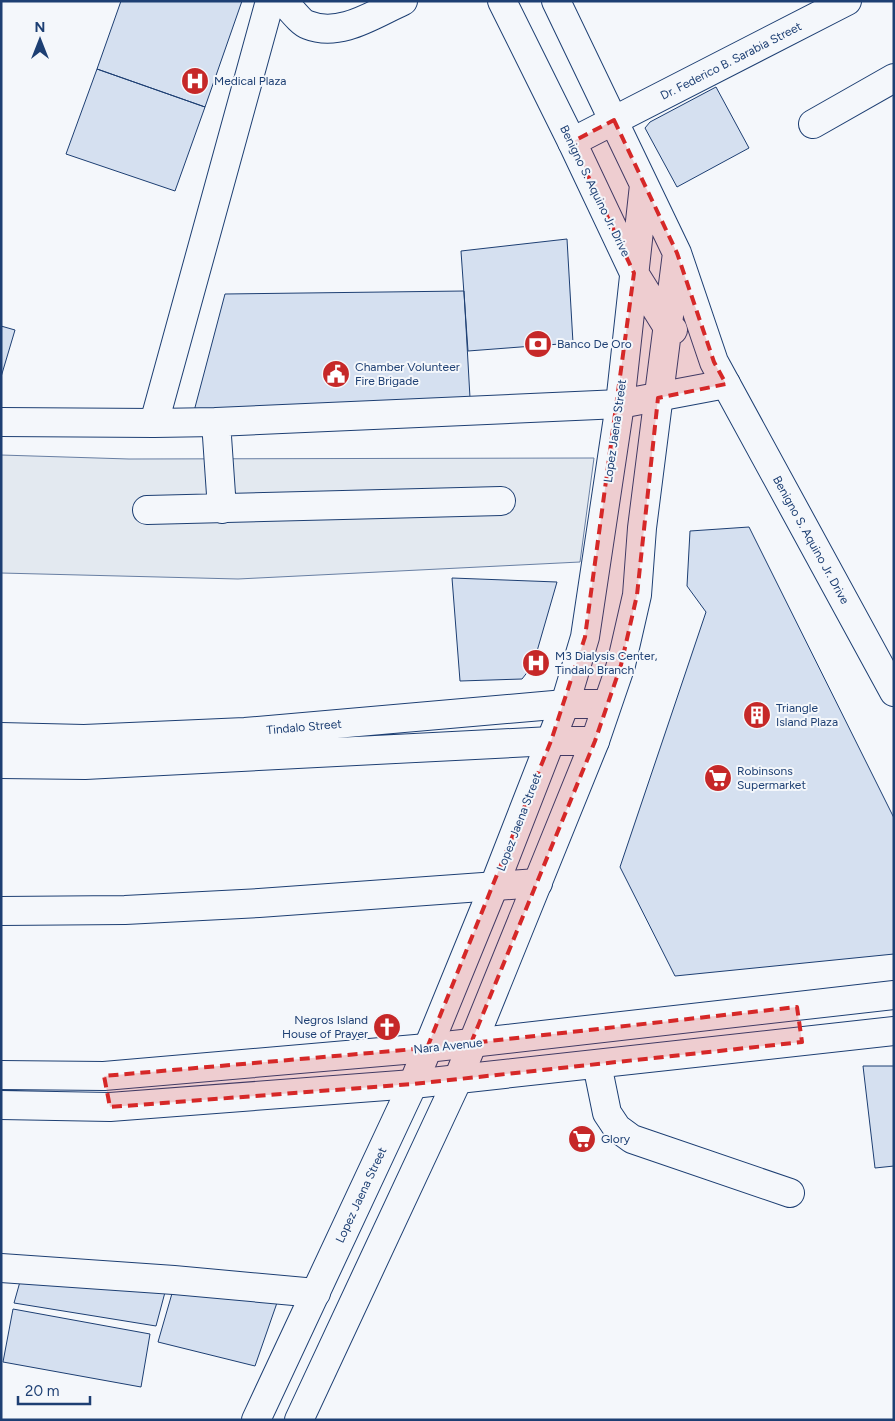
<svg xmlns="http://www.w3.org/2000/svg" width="895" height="1421" font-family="Figtree,sans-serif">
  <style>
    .green { fill: #e3e9f0; stroke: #687fa3 }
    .building { fill: #d5e0f0; stroke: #1d3f73 }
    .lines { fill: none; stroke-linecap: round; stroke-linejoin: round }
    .minor-casing { stroke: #1d3f73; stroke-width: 30 }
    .major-casing { stroke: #1d3f73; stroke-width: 30 }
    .minor { stroke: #f4f7fb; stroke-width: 28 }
    .major { stroke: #f4f7fb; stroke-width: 28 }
    .marked { fill: #d62828; fill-opacity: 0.2; stroke: #d62828; stroke-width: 4; stroke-dasharray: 10 6; stroke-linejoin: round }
    .labels { text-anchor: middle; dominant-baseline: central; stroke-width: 4; stroke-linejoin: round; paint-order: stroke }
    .street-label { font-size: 12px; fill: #1d3f73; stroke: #f4f7fb }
    .poi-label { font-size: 12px; fill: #1d3f73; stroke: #f4f7fb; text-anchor: start }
  </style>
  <rect width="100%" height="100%" fill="#f4f7fb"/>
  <!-- green -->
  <path class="green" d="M 1,455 L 129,459 L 594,458 L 580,562 L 238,579 L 1,573 Z"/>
  <!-- building -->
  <path class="building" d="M 121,1 L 242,1 L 205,107 L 97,69 Z
    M 97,69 L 205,107 L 175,191 L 66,154 Z
    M 716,87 L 749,148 L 677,187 L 645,128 L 650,122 Z
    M 567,239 L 573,343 L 468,351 L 461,251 Z
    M 464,291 L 470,398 L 193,415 L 225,294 Z
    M 1,326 L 15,330 L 1,377 Z
    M 749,527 L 894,818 L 894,954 L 675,976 L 620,867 L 706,612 L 687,586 L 690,531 Z
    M 452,578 L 557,582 L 533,665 L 522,679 L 460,681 Z
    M 863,1066 L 894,1066 L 894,1166 L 875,1168 Z
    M 23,1271 L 168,1281 L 156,1326 L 14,1303 Z
    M 175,1283 L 279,1297 L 255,1366 L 158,1342 Z
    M 13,1309 L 150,1334 L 141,1387 L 3,1362 Z"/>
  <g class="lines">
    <!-- minor casing -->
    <g class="minor-casing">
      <path id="minor" d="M 283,1 C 289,7 301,23 308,25 C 340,38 374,14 403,1
        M 813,124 L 894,78
        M 572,142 L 847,1
        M 1,422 L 154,423 L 216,422 L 620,404 L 726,384
        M 216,422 L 222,509
        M 154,423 L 270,1
        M 147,510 L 501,501
        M 1,737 L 84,739 L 245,732 L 565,704 L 607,704
        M 1,764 L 85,765 L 551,741 L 595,741
        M 1,911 L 125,910 L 259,903 L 538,883
        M 597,1064 L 607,1113 L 617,1128 L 632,1139 L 790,1193
        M 1,1075 L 104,1076 L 427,1048 L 894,995
        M 1,1105 L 110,1107 L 413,1084 L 894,1031
        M 1,1268 L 174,1280 L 316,1293"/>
    </g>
    <!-- major casing -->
    <g class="major-casing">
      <path id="major" d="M 502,1 L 572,142 L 634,273 L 667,326 L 673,330
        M 556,1 L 677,253 L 714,362 L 894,692
        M 256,1420 L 413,1084 L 494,886 L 565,704 L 585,637 L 620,404 L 644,185
        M 299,1420 L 458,1079 L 595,741 L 621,665 L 637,595 L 642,528 L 677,253"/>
    </g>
    <!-- minor -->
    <use href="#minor" class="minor"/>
    <!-- major -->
    <use href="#major" class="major"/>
  </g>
  <!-- marked area -->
  <path class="marked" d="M 614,120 L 677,253 L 714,362 L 726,384 L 658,398 L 637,595 L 621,665 L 595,741 L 471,1043 L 797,1007 L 802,1042 L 413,1084 L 110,1107 L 104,1076 L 427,1048 L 551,741 L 585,637 L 634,273 L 572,142 Z"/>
  <!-- icons -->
  <defs>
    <g id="hospital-disc" transform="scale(1.4375)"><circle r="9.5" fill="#c62828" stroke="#f4f7fb"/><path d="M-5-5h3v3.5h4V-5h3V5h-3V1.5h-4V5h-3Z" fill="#fff"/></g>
    <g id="bank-disc" transform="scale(1.4375)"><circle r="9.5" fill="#c62828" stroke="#f4f7fb"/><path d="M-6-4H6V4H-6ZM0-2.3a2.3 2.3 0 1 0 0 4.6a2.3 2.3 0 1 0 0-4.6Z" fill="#fff"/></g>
    <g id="civic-disc" transform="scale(1.4375)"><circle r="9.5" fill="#c62828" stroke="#f4f7fb"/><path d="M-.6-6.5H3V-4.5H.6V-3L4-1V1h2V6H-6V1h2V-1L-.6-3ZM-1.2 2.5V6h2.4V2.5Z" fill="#fff"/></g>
    <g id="building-disc" transform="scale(1.4375)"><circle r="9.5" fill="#c62828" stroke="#f4f7fb"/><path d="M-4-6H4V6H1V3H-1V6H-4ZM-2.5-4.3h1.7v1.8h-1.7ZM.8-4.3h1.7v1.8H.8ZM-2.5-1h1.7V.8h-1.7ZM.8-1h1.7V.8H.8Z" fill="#fff"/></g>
    <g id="supermarket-disc" transform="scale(1.4375)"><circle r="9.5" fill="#c62828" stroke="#f4f7fb"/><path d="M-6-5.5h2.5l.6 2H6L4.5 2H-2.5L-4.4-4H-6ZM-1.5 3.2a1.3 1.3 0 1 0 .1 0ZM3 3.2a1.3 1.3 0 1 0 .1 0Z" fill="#fff"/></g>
    <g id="church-disc" transform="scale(1.4375)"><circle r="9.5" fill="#c62828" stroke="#f4f7fb"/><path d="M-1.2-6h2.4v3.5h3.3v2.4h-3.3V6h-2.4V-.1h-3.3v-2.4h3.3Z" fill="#fff"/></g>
  </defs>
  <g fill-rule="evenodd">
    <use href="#hospital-disc" x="195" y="81"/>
    <use href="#bank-disc" x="538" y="344"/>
    <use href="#civic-disc" x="336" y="374"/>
    <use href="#hospital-disc" x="536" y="663"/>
    <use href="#building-disc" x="757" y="715"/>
    <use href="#supermarket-disc" x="718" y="778"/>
    <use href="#church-disc" x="387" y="1027"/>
    <use href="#supermarket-disc" x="582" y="1139"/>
  </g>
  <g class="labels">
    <!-- street labels -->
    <g class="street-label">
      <text transform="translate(731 61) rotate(-27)">Dr. Federico B. Sarabia Street</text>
      <text transform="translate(595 191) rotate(64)">Benigno S. Aquino Jr. Drive</text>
      <text transform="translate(615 431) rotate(-82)">Lopez Jaena Street</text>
      <text transform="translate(811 540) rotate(61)">Benigno S. Aquino Jr. Drive</text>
      <text transform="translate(304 727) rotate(-5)">Tindalo Street</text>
      <text transform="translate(519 822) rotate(-69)">Lopez Jaena Street</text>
      <text transform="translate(448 1046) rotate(-6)">Nara Avenue</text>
      <text transform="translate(361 1195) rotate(-65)">Lopez Jaena Street</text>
    </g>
    <!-- poi labels -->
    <g class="poi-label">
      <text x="214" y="81">Medical Plaza</text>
      <text x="557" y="344">Banco De Oro</text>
      <text x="355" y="367">Chamber Volunteer<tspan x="355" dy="14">Fire Brigade</tspan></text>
      <text x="555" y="656">M3 Dialysis Center,<tspan x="555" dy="14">Tindalo Branch</tspan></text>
      <text x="776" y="708">Triangle<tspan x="776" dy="14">Island Plaza</tspan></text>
      <text x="737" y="771">Robinsons<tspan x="737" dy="14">Supermarket</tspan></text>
      <text x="368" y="1020" text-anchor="end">Negros Island<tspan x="368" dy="14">House of Prayer</tspan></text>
      <text x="601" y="1139">Glory</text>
    </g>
  </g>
  <!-- border -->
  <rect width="895" height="1421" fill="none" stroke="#1d3f73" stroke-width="5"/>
  <!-- north arrow -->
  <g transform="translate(40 40)" stroke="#f4f7fb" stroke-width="4" paint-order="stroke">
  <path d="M0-4L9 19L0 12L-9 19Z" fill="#1d3f73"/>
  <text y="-8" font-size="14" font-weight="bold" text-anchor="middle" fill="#1d3f73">N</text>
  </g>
  <!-- scale -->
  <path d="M18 1396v8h72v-8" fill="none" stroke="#1d3f73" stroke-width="2.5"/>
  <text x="25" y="1396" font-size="15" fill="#1d3f73" stroke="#f4f7fb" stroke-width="4" paint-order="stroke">20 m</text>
</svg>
